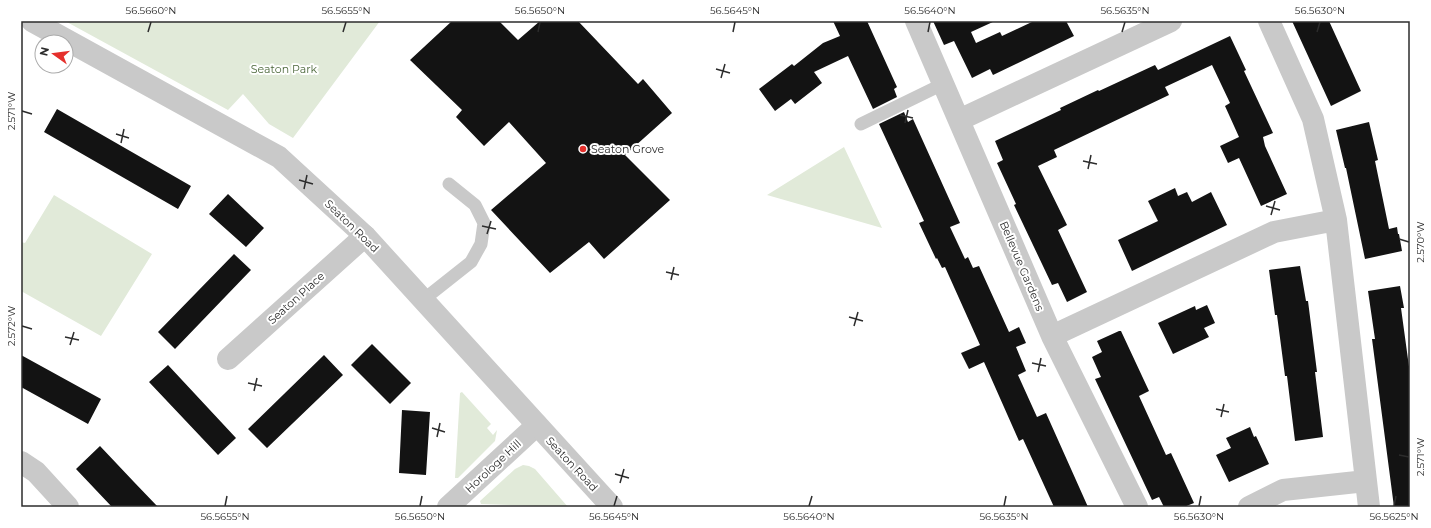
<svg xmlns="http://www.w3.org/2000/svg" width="1431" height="528" font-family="Montserrat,sans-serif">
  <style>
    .green { fill: #e1ead9 }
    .building { fill: #131313 }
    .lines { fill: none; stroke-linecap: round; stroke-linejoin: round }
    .service { stroke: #c9c9c9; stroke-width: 13 }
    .minor { stroke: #c9c9c9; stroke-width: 22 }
    .tertiary { stroke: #c9c9c9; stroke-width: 22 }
    .ticks { fill: none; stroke: #2c2c2c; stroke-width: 1.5 }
    .poi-dot { fill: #e5302c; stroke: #fff; stroke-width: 1.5 }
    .labels { text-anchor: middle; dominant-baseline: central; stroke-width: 4; stroke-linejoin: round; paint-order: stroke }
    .park-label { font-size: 11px; fill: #4b673a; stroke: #fff }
    .poi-label { font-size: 11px; fill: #2c2c2c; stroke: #fff; text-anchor: start }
    .street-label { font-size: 11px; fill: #2c2c2c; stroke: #fff }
    .neatline { fill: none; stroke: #2c2c2c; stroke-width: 1.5 }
    .ticks-label { font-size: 10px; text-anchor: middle; fill: #2c2c2c }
  </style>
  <rect width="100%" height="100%" fill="#fff"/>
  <!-- green -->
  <path class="green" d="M 65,21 L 380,21 L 293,138 L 269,124 L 243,94 L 228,110 Z
    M 844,147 L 882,228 L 767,195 Z
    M 54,195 L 152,254 L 101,336 L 21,291 L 21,242 L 25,243 Z
    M 462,392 L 491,424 L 487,428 L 493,435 L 497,430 L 495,441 L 458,478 L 455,478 L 460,393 Z
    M 523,465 L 529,466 L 535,469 L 568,507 L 481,504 L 480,501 L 515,469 Z"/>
  <!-- building -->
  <path class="building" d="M 452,21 L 499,21 L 518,40 L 540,21 L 578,21 L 638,84 L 643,79 L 672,113 L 625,155 L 670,200 L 604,259 L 589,242 L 550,273 L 491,210 L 546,163 L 509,122 L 484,146 L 456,117 L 462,110 L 410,60 Z
    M 833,21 L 867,21 L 897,87 L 894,89 L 897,97 L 873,109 L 848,56 L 814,72 L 822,83 L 795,104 L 791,99 L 775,111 L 759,89 L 792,64 L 794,66 L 823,43 L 840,36 Z
    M 933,21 L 995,21 L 971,32 L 976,43 L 1000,32 L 1002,36 L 1034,21 L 1066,21 L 1074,36 L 993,75 L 990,69 L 972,78 L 954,41 L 944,45 Z
    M 1292,21 L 1329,21 L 1361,91 L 1331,106 Z
    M 1230,36 L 1246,70 L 1244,71 L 1273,133 L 1263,137 L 1265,146 L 1287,194 L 1261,206 L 1239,158 L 1228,163 L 1220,146 L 1239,137 L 1225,106 L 1230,103 L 1212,65 L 1165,87 L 1169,95 L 1054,150 L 1057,157 L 1038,166 L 1067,225 L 1058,230 L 1087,292 L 1067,302 L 1058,283 L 1052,285 L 1014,205 L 1016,204 L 997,163 L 1003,160 L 995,141 L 1061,110 L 1060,108 L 1098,90 L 1099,91 L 1155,65 L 1158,70 Z
    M 57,109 L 191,186 L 178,209 L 44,132 Z
    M 904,112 L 908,122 L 913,119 L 960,223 L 950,227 L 965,259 L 968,257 L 973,268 L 979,266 L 1009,332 L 1019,327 L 1026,343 L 1016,347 L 1026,371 L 1018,375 L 1037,417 L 1046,413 L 1088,507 L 1054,507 L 1023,439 L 1019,441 L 984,362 L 969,369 L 961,353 L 980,345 L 945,267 L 942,268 L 937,258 L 936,259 L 919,223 L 924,221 L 879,124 Z
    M 1369,122 L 1378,160 L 1375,161 L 1389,229 L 1397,227 L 1398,234 L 1399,234 L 1402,251 L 1365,259 L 1346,168 L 1345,168 L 1336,130 Z
    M 1175,188 L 1178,196 L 1187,192 L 1192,202 L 1211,192 L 1227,225 L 1132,271 L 1118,240 L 1158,221 L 1148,201 Z
    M 228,194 L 264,228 L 246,247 L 209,214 Z
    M 234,254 L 251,270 L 175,349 L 158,332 Z
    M 1300,266 L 1306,301 L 1308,301 L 1317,372 L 1315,372 L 1323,437 L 1295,441 L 1287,376 L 1285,376 L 1277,315 L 1275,315 L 1269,270 Z
    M 1400,286 L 1404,308 L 1401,308 L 1410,374 L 1410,507 L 1394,507 L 1372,339 L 1375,339 L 1368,291 Z
    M 1207,305 L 1215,323 L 1204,328 L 1209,337 L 1173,354 L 1158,323 L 1195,306 L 1196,310 Z
    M 1119,331 L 1121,331 L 1149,391 L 1139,396 L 1166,455 L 1171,453 L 1194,503 L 1184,507 L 1164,507 L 1159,497 L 1152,500 L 1095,379 L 1101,377 L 1092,357 L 1102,352 L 1097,341 Z
    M 372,344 L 411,383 L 390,404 L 351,365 Z
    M 21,355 L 101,399 L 88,424 L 21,387 Z
    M 324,355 L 343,375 L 267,448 L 248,429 Z
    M 168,365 L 236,438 L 218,455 L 149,382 Z
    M 402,410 L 430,412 L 426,475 L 399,473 Z
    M 1250,427 L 1254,437 L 1256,436 L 1269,464 L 1229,482 L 1216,455 L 1231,448 L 1226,438 Z
    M 100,446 L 134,482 L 158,507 L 112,507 L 76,469 Z"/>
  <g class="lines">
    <!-- service -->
    <path class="service" d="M 861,124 L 943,84
      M 423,300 L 471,262 L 481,244 L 484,223 L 475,205 L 449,184"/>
    <!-- minor -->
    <path class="minor" d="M 916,21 L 1052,336 L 1137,507
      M 1269,21 L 1313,119 L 1336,220 L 1369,507
      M 959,120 L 1171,21
      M 1052,336 L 1274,232 L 1336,220
      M 228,359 L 365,236
      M 21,462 L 36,472 L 68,507
      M 448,507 L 537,425
      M 1249,507 L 1283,490 L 1366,481"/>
    <!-- tertiary -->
    <path class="tertiary" d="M 32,21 L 279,157 L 365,236 L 612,507"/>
  </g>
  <!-- ticks -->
  <path class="ticks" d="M 148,32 L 151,22M 343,32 L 346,22M 538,32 L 540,22M 733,32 L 735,22M 928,32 L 930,22M 1122,32 L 1125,22M 1317,32 L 1320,22M 716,69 L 730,73M 721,78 L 725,64M 22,111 L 32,114M 900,115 L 913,118M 905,123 L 908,110M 116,134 L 129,138M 121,143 L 124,129M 1083,161 L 1097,164M 1088,169 L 1091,155M 299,180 L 313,184M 304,189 L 307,175M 1266,206 L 1280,210M 1271,215 L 1275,201M 482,226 L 496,229M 487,234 L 491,221M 1399,239 L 1409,242M 666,272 L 679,275M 671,280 L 674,267M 849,317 L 863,321M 22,326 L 32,329M 854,326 L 858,312M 65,337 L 79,340M 70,345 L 74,332M 1032,363 L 1046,366M 1038,372 L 1041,358M 248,383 L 262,386M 254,391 L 257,378M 1216,409 L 1229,412M 1221,417 L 1224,404M 432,428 L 445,432M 437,437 L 440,423M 1399,455 L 1409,457M 615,474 L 629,478M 620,483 L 624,469M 225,506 L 227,496M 420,506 L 422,496M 614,506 L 617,496M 809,506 L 812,496M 1004,506 L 1006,496M 1199,506 L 1201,496M 1394,506 L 1396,496"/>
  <!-- markers -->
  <circle class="poi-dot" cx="583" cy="149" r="4"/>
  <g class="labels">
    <!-- park labels -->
    <g class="park-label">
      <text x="284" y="69">Seaton Park</text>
    </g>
    <!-- poi labels -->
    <g class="poi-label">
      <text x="591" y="149">Seaton Grove</text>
    </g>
    <!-- street labels -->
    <g class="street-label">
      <text transform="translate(352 226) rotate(44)">Seaton Road</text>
      <text transform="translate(1022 266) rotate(67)">Bellevue Gardens</text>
      <text transform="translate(296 298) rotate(-42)">Seaton Place</text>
      <text transform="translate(572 464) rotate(47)">Seaton Road</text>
      <text transform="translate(493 466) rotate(-43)">Horologe Hill</text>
    </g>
  </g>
  <!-- border -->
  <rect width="1431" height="528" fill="none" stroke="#ffffff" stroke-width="44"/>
  <!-- north arrow -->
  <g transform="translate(54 54) rotate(284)"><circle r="19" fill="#ffffff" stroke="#ababab"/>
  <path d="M0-3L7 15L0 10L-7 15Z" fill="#e5302c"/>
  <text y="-6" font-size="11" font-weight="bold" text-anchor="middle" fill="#2c2c2c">N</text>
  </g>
  <rect x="22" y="22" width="1387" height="484" class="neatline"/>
  <g class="ticks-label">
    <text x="151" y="14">56.5660°N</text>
    <text x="346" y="14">56.5655°N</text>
    <text x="540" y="14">56.5650°N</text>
    <text x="735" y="14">56.5645°N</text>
    <text x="930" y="14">56.5640°N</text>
    <text x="1125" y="14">56.5635°N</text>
    <text x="1320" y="14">56.5630°N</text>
    <text transform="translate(11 111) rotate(-90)" y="4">2.571°W</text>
    <text transform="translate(1420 242) rotate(-90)" y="4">2.570°W</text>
    <text transform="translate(11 326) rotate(-90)" y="4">2.572°W</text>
    <text transform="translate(1420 457) rotate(-90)" y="4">2.571°W</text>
    <text x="225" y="520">56.5655°N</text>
    <text x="420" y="520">56.5650°N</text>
    <text x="614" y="520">56.5645°N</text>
    <text x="809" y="520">56.5640°N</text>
    <text x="1004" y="520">56.5635°N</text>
    <text x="1199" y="520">56.5630°N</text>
    <text x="1394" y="520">56.5625°N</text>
  </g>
</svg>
